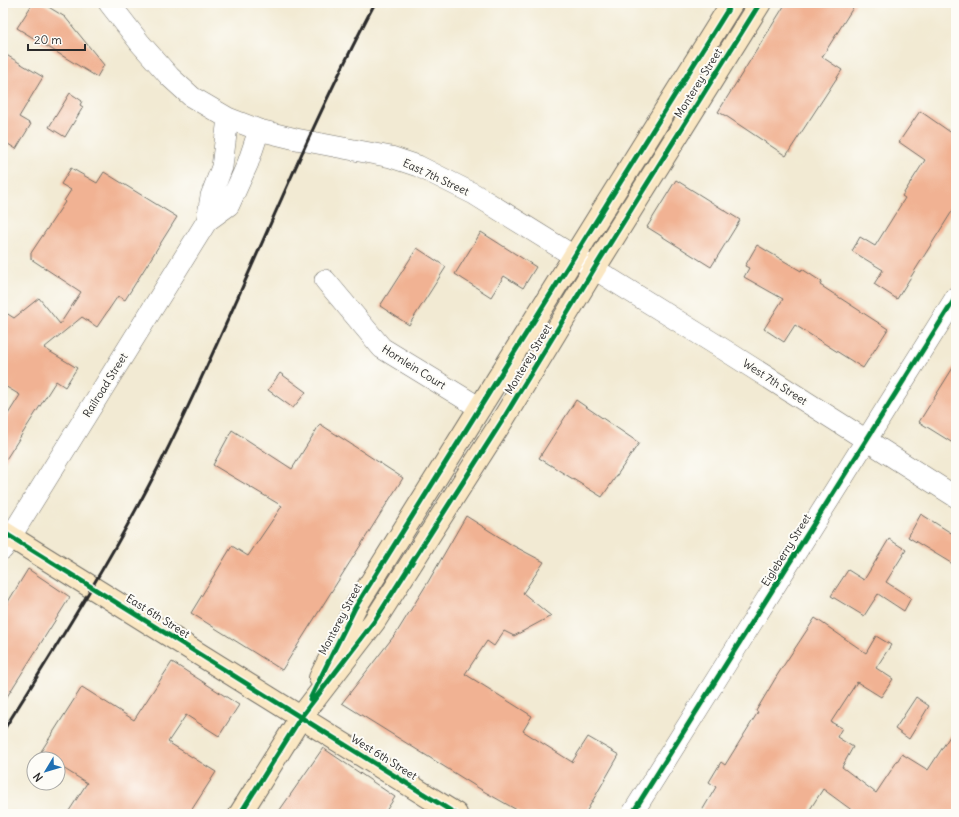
<svg xmlns="http://www.w3.org/2000/svg" width="959" height="817" font-family="Delius,sans-serif">
  <style>
    .building { fill: #f1b293 }
    .lines { fill: none; stroke-linecap: round; stroke-linejoin: round }
    .street-casing { stroke: #716e66; stroke-width: 22 }
    .secondary-casing { stroke: #716e66; stroke-width: 24 }
    .street { stroke: #fff; stroke-width: 21 }
    .secondary { stroke: #fae7c3; stroke-width: 22 }
    .rail { stroke: #2b2b2b; stroke-width: 3 }
    .cycleway-casing { stroke: #fdfcf7; stroke-width: 8 }
    .cycleway { stroke: #00873e; stroke-width: 5 }
    .labels { text-anchor: middle; dominant-baseline: central; stroke-width: 4; stroke-linejoin: round; paint-order: stroke }
    .street-label { font-size: 11px; fill: #2b2b2b; stroke: #fdfcf7 }
  </style>
  <rect width="100%" height="100%" fill="#fdfcf7"/>
  <filter id="ink" filterUnits="userSpaceOnUse"><feTurbulence type="fractalNoise" baseFrequency=".025" numOctaves="2"/><feDisplacementMap in="SourceGraphic" scale="8" xChannelSelector="R" yChannelSelector="G"/><feConvolveMatrix kernelMatrix="1 2 1 2 8 2 1 2 1" color-interpolation-filters="sRGB"/></filter>
  <filter id="wash" filterUnits="userSpaceOnUse"><feTurbulence type="fractalNoise" baseFrequency=".012" numOctaves="4" result="noise"/><feDisplacementMap in="SourceGraphic" scale="16" xChannelSelector="R" yChannelSelector="G"/><feGaussianBlur stdDeviation="0.9" result="paint"/><feColorMatrix in="noise" values="0 0 0 0 0 0 0 0 0 0 0 0 0 0 0 0 0 1.4 0 .05"/><feComposite in="paint" operator="in"/></filter>
  <g filter="url(#wash)">
    <rect width="100%" height="100%" fill="#f2ead3"/>
    <g id="blocks">
      <!-- building -->
      <path class="building" d="M 33,3 L 42,3 L 65,17 L 104,65 L 97,77 L 17,28 Z
        M 786,3 L 856,3 L 822,57 L 842,70 L 786,156 L 726,116 L 718,112 Z
        M 3,53 L 43,77 L 19,117 L 31,124 L 16,149 L 5,142 L 3,145 Z
        M 70,93 L 82,101 L 80,105 L 83,107 L 65,137 L 49,127 Z
        M 920,111 L 956,136 L 956,205 L 897,299 L 874,284 L 883,270 L 852,251 L 860,237 L 875,246 L 905,198 L 902,196 L 925,160 L 899,142 Z
        M 71,168 L 97,183 L 104,172 L 177,217 L 125,300 L 118,296 L 97,327 L 82,317 L 44,348 L 77,368 L 65,387 L 56,381 L 3,464 L 3,422 L 20,395 L 3,385 L 3,311 L 14,318 L 39,298 L 60,324 L 81,292 L 31,259 L 31,253 L 65,202 L 64,201 L 71,190 L 61,184 Z
        M 676,180 L 740,220 L 711,267 L 647,227 Z
        M 481,232 L 536,267 L 523,288 L 504,276 L 491,297 L 455,274 Z
        M 757,245 L 801,271 L 802,269 L 822,282 L 820,285 L 888,329 L 863,368 L 795,325 L 784,342 L 764,329 L 783,299 L 744,277 L 749,268 L 745,266 Z
        M 417,248 L 446,267 L 409,325 L 380,306 Z
        M 956,363 L 956,445 L 919,422 Z
        M 280,373 L 306,392 L 293,408 L 268,390 Z
        M 576,400 L 639,443 L 602,497 L 539,458 Z
        M 320,424 L 403,478 L 282,670 L 191,613 L 232,546 L 248,556 L 282,506 L 213,465 L 232,430 L 292,469 Z
        M 921,514 L 956,536 L 956,566 L 908,537 Z
        M 466,516 L 512,545 L 544,562 L 523,593 L 551,616 L 514,636 L 504,631 L 494,646 L 487,641 L 465,674 L 532,716 L 523,731 L 572,762 L 588,737 L 619,755 L 585,814 L 524,814 L 485,792 L 342,703 L 397,632 L 428,582 Z
        M 889,539 L 906,550 L 886,582 L 911,598 L 904,611 L 878,594 L 864,616 L 831,596 L 848,570 L 864,580 Z
        M 28,569 L 70,597 L 3,703 L 3,610 Z
        M 815,618 L 866,653 L 876,636 L 891,645 L 876,668 L 893,679 L 881,697 L 857,682 L 831,722 L 842,728 L 837,737 L 853,747 L 842,767 L 876,793 L 902,754 L 928,770 L 956,727 L 956,814 L 857,814 L 823,789 L 807,814 L 700,814 L 716,787 L 709,782 L 721,762 L 725,765 L 758,712 L 756,711 L 778,674 Z
        M 172,662 L 239,705 L 219,736 L 186,715 L 168,742 L 216,772 L 189,814 L 67,814 L 87,783 L 58,765 L 58,759 L 49,759 L 40,753 L 82,687 L 134,720 Z
        M 916,697 L 929,706 L 909,739 L 895,729 Z
        M 323,748 L 395,797 L 384,814 L 277,814 Z"/>
    </g>
  </g>
  <g filter="url(#ink)">
    <use href="#blocks" fill-opacity="0" stroke="#716e66" stroke-width="1"/>
    <g class="lines">
      <!-- street casing -->
      <g class="street-casing">
        <path id="street" d="M 109,3 L 140,43 L 170,77 L 192,97 L 228,118 L 259,130 L 296,139 L 391,157 L 418,166 L 474,194 L 723,349 L 956,497
          M 207,221 L 211,196 L 222,167 L 228,118
          M 325,280 L 382,348 L 480,408
          M 3,549 L 207,221 L 229,205 L 248,163 L 259,130
          M 632,814 L 956,297"/>
      </g>
      <!-- secondary casing -->
      <g class="secondary-casing">
        <path id="secondary" d="M 3,532 L 456,814
          M 320,678 L 355,608 L 732,3
          M 240,814 L 301,717 L 374,622 L 502,421 L 594,269 L 760,3"/>
      </g>
      <!-- street -->
      <use href="#street" class="street"/>
      <!-- secondary -->
      <use href="#secondary" class="secondary"/>
      <!-- rail -->
      <path class="rail" d="M 3,731 C 60,641 117,550 165,454 C 239,306 297,150 375,3"/>
      <!-- cycleway casing -->
      <g class="cycleway-casing">
        <path id="cycleway" d="M 3,532 L 456,814
          M 310,699 L 355,608 L 732,3
          M 240,814 L 301,717 L 374,622 L 502,421 L 594,269 L 760,3
          M 632,814 L 956,297"/>
      </g>
      <!-- cycleway -->
      <use href="#cycleway" class="cycleway"/>
    </g>
  </g>
  <g class="labels">
    <!-- street labels -->
    <g class="street-label">
      <text transform="translate(698 83) rotate(-58)">Monterey Street</text>
      <text transform="translate(436 177) rotate(25)">East 7th Street</text>
      <text transform="translate(528 359) rotate(-59)">Monterey Street</text>
      <text transform="translate(414 367) rotate(32)">Hornlein Court</text>
      <text transform="translate(775 382) rotate(33)">West 7th Street</text>
      <text transform="translate(105 385) rotate(-58)">Railroad Street</text>
      <text transform="translate(786 550) rotate(-58)">Eigleberry Street</text>
      <text transform="translate(158 616) rotate(32)">East 6th Street</text>
      <text transform="translate(340 619) rotate(-62)">Monterey Street</text>
      <text transform="translate(384 757) rotate(32)">West 6th Street</text>
    </g>
  </g>
  <!-- margin -->
  <rect width="959" height="817" fill="none" stroke="#fdfcf7" stroke-width="16"/>
  <!-- north arrow -->
  <g transform="translate(46 771) rotate(232)"><circle r="19" fill="#fdfcf7" stroke="#a9a8a5"/>
  <path d="M0-3L7 15L0 10L-7 15Z" fill="#1f6fb2"/>
  <text y="-6" font-size="11" font-weight="bold" text-anchor="middle" fill="#2b2b2b">N</text>
  </g>
  <!-- scale -->
  <path d="M28 44v6h57v-6" fill="none" stroke="#2b2b2b" stroke-width="2"/>
  <text x="34" y="44" font-size="12" fill="#2b2b2b" stroke="#fdfcf7" stroke-width="3" paint-order="stroke">20 m</text>
</svg>
